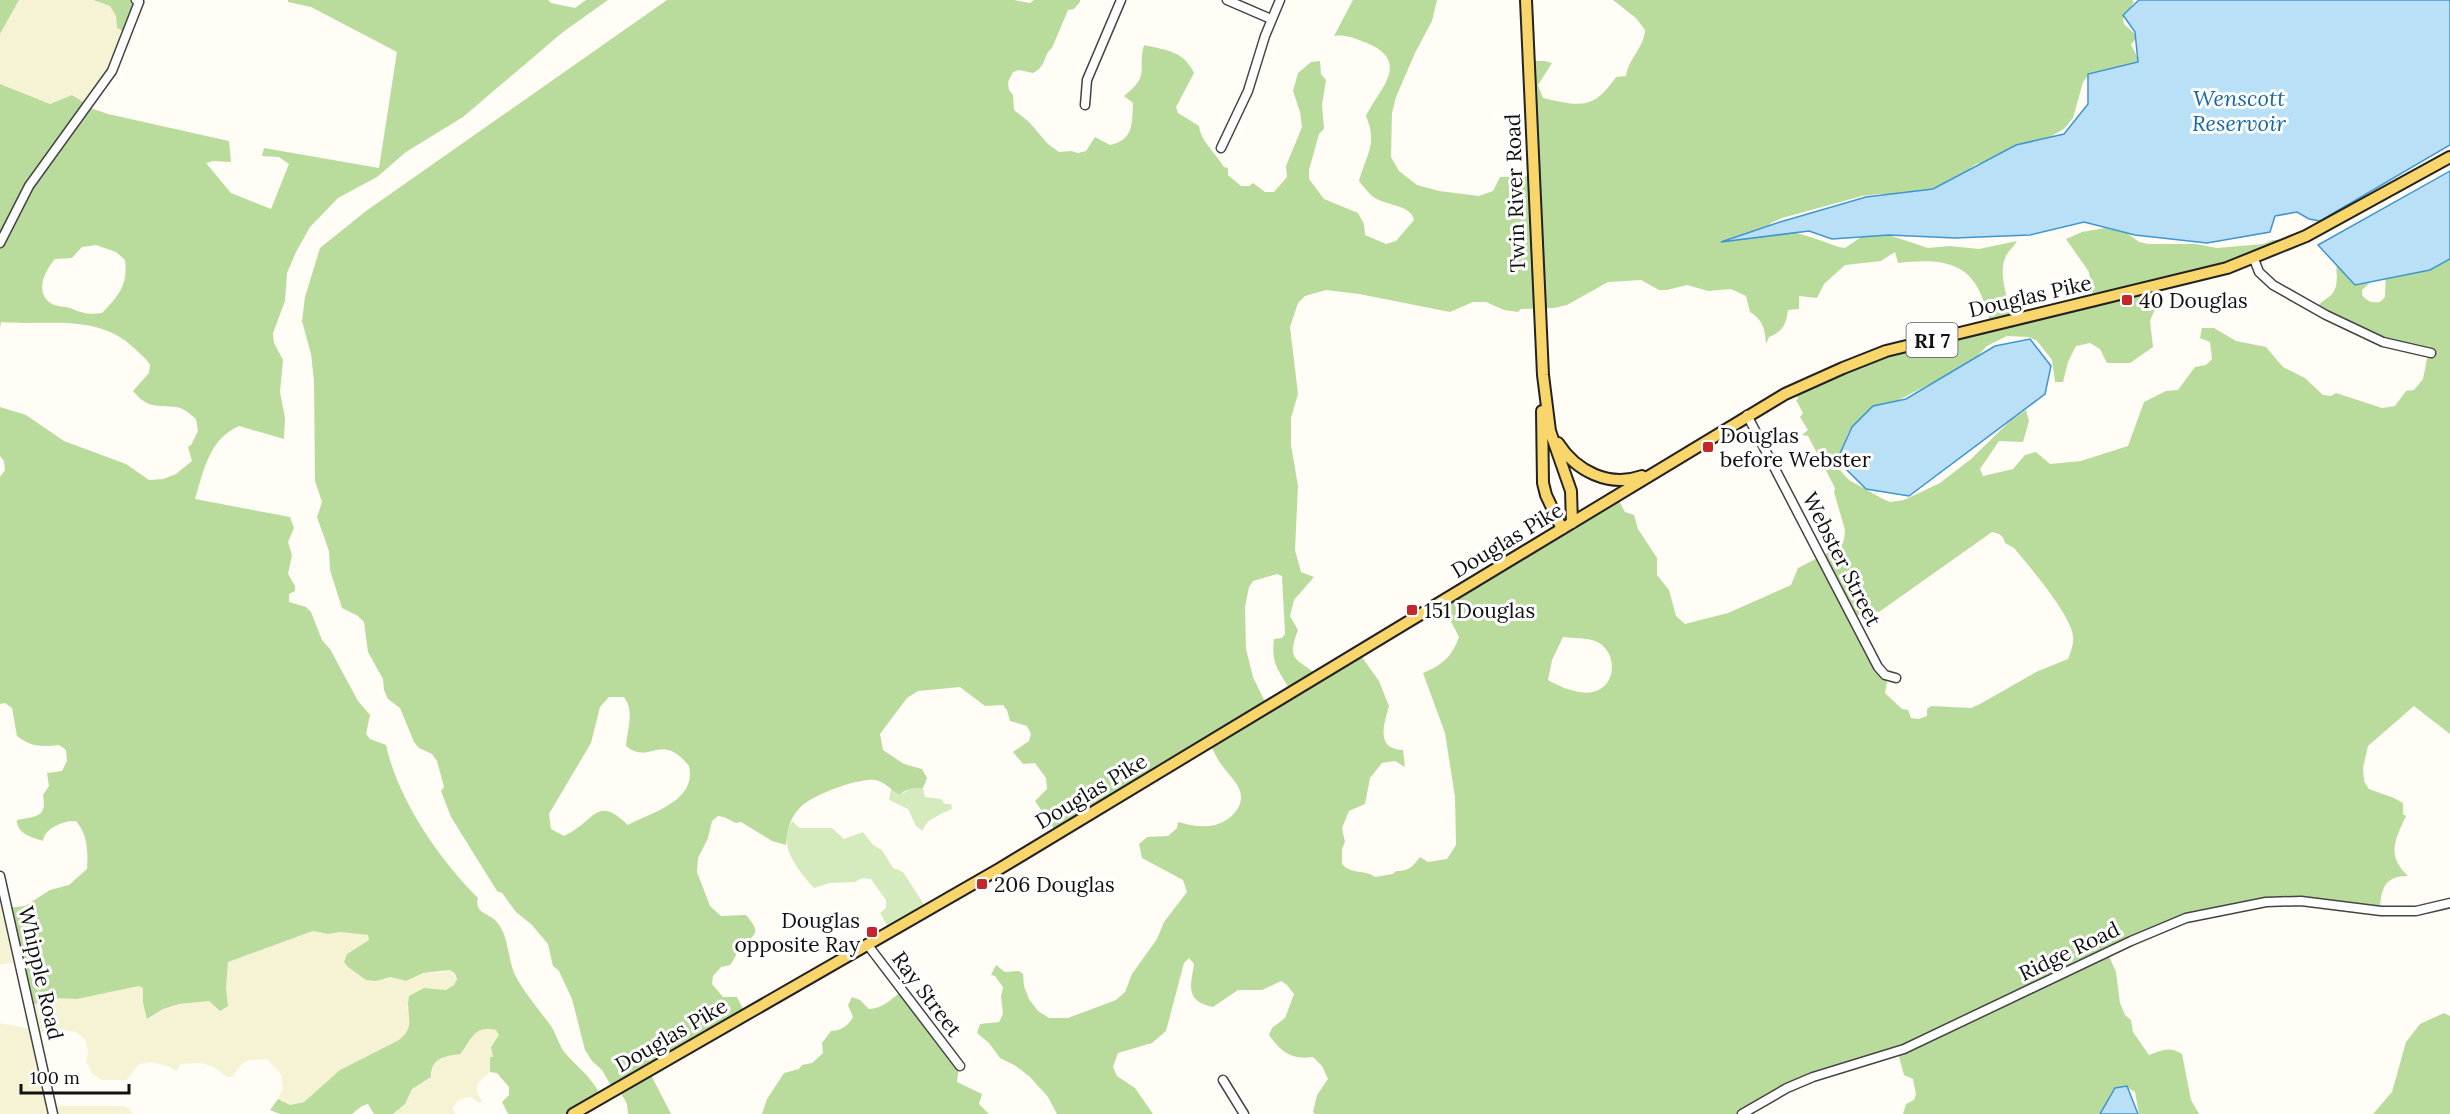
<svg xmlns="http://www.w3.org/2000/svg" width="2450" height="1114" font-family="Lora,serif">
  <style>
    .farmland { fill: #f6f3d4 }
    .green { fill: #d5ebbd }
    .forest { fill: #b9dc9c; fill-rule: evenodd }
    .water { fill: #b9e0f7; stroke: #3f96cf; stroke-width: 1.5 }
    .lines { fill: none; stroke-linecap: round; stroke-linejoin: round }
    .minor-casing { stroke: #444; stroke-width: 11 }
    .major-casing { stroke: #222; stroke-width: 14 }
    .minor { stroke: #fff; stroke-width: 8 }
    .major { stroke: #f9d66b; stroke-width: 10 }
    .poi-dot { fill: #c4262e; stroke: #fff; stroke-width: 2 }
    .labels { text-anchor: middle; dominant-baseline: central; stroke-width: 6; stroke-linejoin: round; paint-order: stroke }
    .shield { fill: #fff; stroke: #585858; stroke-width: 1.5 }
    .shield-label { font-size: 20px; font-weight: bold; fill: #111 }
    .street-label { font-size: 21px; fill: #111; stroke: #fff }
    .poi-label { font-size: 21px; fill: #111; stroke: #fff; text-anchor: start }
    .water-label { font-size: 22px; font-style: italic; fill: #1768a6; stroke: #fff }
  </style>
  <rect width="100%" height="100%" fill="#fffdf5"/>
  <!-- farmland -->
  <path class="farmland" d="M 19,0 L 93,0 L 110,6 L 116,16 L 117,28 L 129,34 L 88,105 L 72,95 L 50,104 L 0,84 L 0,34 Z
    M 0,884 L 18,962 L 0,965 Z
    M 313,931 L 328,934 L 340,932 L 368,935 L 369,940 L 347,954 L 376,981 L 390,977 L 406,981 L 423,973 L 438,973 L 450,970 L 457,979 L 454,985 L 446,990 L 424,988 L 407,1007 L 411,1026 L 406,1034 L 399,1040 L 340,1070 L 304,1102 L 290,1105 L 278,1099 L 283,1088 L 281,1074 L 267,1059 L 249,1060 L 241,1065 L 232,1077 L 227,1077 L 212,1066 L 201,1063 L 181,1064 L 176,1071 L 168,1066 L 151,1062 L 139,1064 L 127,1080 L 102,1080 L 91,1073 L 90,1067 L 86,1063 L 88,1053 L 86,1041 L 76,1032 L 55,1029 L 39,1033 L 51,1106 L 124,1106 L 130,1109 L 132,1114 L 0,1114 L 0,1023 L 37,1030 L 32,1005 L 53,998 L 77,999 L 139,986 L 143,988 L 143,1003 L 150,1018 L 163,1009 L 179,1004 L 209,1001 L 228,1006 L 226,988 L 228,962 Z
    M 485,1028 L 497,1030 L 499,1035 L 493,1058 L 490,1058 L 490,1072 L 478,1083 L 477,1091 L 482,1102 L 479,1103 L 470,1097 L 458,1100 L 453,1108 L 455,1114 L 393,1114 L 405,1104 L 412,1089 L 431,1077 L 434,1064 L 442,1056 L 467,1047 L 475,1032 Z"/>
  <!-- green -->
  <path class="green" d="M 923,788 L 925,797 L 941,799 L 945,804 L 951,804 L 952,809 C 942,814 925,819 923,831 L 916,826 L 908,809 L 889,800 L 891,789 L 904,793 L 909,789 Z
    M 792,821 L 800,828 L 832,828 L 844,839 L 863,832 L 873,845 L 882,850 L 893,868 L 903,872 L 927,909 L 889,929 L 880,913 L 886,908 L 886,900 L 871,879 L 862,878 L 855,882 L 830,883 L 814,888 C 797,869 777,845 792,821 Z"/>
  <!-- forest -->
  <path class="forest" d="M 0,0 L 19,0 L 0,34 Z
    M 93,0 L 141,0 L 143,4 L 129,34 L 117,28 L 116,16 L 110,6 Z
    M 288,0 L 548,0 L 551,3 L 575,8 L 586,0 L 608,0 L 563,32 L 463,117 L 406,152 L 377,177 L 338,198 L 310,227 L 296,252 L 287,273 L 285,301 L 273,333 L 274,343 L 283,360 L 280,392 L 285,418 L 284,439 L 239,426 C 209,439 204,470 195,499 L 290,517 L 294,528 L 288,542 L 292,555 L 288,574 L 295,586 L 295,591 L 289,594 L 289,602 L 306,607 L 311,612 L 322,640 L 330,649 L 358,701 L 370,715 L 366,734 L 370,739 L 386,745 C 398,800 439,859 478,898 C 474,913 488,913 496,921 C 510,936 507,960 516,977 C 525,993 537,1007 548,1022 C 556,1031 558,1045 566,1054 C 582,1072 589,1074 601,1096 L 572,1114 L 508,1114 L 502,1102 L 509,1095 L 509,1087 L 497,1073 L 490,1072 L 490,1057 L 493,1057 L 491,1047 L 499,1035 L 496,1030 C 473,1025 473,1039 460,1054 C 444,1056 431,1058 431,1077 L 412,1089 L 405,1104 L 393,1114 L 374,1114 L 368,1104 L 362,1106 L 352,1114 L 280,1114 L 270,1110 L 278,1099 L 290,1105 L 304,1102 L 340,1070 L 399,1040 C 417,1026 405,1016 409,996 L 424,988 L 446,990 L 454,985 L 457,979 L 455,974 L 450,970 L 423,973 L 406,981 L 390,977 L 376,981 L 366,980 L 348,967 L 344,962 L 347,954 L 369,940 L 368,935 L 340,932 L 328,934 L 313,931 L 228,962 L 226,988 L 228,1006 L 220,1011 L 209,1001 L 179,1004 L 163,1009 L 147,1019 L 143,1003 L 143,988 L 139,986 L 77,999 L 53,998 L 32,1005 L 6,908 L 25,906 L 50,890 L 69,885 L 87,869 C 88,852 88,835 76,821 C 65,820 44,828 43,841 C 31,837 17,834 17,820 C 36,816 47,818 43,795 L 49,786 L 47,773 L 62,771 L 67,761 L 66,750 L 59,745 C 42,747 31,747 17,736 L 12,708 L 5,703 L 0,704 L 0,477 L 5,470 L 4,461 L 0,456 L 0,407 L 26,415 L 64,441 L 126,464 L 149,480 L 163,479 L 176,474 L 192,461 L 188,447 L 191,445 L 198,431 L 196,419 C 190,414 184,408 176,407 C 156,405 148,409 133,391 L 149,373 L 150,365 C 147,359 140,354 134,348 C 98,313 47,326 1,322 L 0,328 L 0,84 L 50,104 L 72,95 L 88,105 L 87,107 L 108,114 L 229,141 L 231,162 L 213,161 L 206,163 L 231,193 L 271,209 L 289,164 L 279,157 L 262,156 L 264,148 L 379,168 L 397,52 L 311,7 L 288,2 ZM 96,245 L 116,252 L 125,260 C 128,285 119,295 102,313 C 89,315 82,313 70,308 C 65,306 58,307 52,304 C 34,293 44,272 55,259 L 72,258 L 82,247 Z
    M 667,0 L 1014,0 L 1030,3 L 1034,0 L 1080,0 L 1080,2 L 1074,9 L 1068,10 L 1052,48 C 1042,56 1048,65 1033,73 L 1019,70 L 1013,72 L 1008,82 L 1009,90 L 1013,95 L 1014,110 L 1029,122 L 1048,144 L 1059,152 L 1071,151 L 1078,153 L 1086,151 L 1095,137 L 1110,145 C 1134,140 1132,123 1133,103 L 1124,96 C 1151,75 1137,70 1144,45 C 1166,50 1184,51 1194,73 L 1176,107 L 1178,113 L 1199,126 C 1201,142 1216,153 1224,167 L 1228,168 L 1228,175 L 1241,186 L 1249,186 L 1253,183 L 1265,192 L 1274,192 L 1287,177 L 1286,166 L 1302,127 L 1300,112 L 1293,91 L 1298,73 L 1311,62 L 1320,61 L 1321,74 L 1326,80 L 1322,105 L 1324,129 L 1319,134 L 1309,170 L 1309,179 L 1324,199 L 1358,213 L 1364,224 L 1365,235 L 1386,244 L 1396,241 L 1414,220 C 1411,204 1384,206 1372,196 C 1368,192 1363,186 1359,181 C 1366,154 1378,145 1366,116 C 1379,89 1412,62 1367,43 C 1355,39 1347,34 1334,36 L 1353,0 L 1437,0 L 1432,21 L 1415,53 L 1396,97 L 1392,113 L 1391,157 L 1399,171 L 1417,185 L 1439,191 L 1479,196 L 1493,191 L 1500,177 L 1533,176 L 1531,61 L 1545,61 L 1552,63 L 1538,85 L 1543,98 C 1579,106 1593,111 1616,77 L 1626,76 C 1628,59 1644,48 1645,30 L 1636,18 L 1613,0 L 2132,0 L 2134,2 L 2123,19 L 2124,24 L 2136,35 L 2136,39 L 2131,44 L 2138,59 L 2135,65 L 2088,76 L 2083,82 L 2073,118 L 2064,129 L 2046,139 L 2013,147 L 1993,160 L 1976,164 L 1957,178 L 1949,188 L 1908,196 L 1880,194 L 1862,196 L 1782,218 L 1771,223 L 1759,235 C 1771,240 1780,231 1792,232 C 1807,235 1824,242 1839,247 L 1845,248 L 1861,237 L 1886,234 L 1928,248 L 1950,246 L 1979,249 L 2017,241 C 2014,247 2009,250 2006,256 C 1997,273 2009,303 2013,321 L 2093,302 L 2089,272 L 2066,239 L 2082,232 L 2105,228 L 2127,233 L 2139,242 L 2149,244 L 2196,244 L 2217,248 L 2263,244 L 2273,240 L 2291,240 L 2152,291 L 2155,309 L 2150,321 L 2153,347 L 2130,363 L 2107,363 L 2100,349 L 2090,343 L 2076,346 L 2068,362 L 2063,382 L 2055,382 L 2052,360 L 2037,341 L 2029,337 L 2007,336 L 1987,346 L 1971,363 L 1881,409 L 1852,428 L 1848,433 L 1838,461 L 1839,469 L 1849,480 L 1883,499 L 1890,502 L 1904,500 L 1940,483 L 1971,459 L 2010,421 L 2026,410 L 2029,421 L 2023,442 L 1999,441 L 1980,469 L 1983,476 L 2013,469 L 2025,455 L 2036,452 L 2050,464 L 2081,461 L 2128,446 L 2144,402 L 2166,391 L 2178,390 L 2195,367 L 2206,365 L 2212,359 L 2210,342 L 2200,338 L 2202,328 L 2214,328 L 2236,341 L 2266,347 L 2283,367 L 2305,378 L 2323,395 L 2331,396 L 2336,393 L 2382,408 L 2395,406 L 2406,391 L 2414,390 L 2423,379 L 2428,354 L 2397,349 L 2316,312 C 2320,299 2325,302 2332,294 C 2340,284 2335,271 2337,260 L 2373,280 L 2362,290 L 2362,295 C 2368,302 2372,303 2380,302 L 2385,297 L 2386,268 L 2438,259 L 2450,260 L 2450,734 L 2414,706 L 2368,746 L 2363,768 L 2364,781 L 2369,789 L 2394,798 L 2403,803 L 2403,814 L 2406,816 C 2395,840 2386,855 2408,876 C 2384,876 2381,889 2380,910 L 2302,901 L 2257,904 L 2167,927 L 2108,954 L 2116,972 L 2120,1003 L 2125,1015 L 2131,1020 L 2133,1032 L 2149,1055 C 2161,1050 2170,1046 2182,1054 L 2191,1100 L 2199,1114 L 2139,1114 L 2135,1092 L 2128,1088 L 2102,1114 L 1903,1114 L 1906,1104 L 1914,1100 L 1916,1094 L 1913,1079 L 1904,1075 L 1898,1053 L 1808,1082 L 1745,1114 L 1315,1114 L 1313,1112 L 1317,1095 L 1328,1079 L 1322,1066 L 1313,1057 C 1291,1060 1282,1053 1269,1035 L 1272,1028 L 1285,1018 L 1294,994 L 1287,985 L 1281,981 L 1262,990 L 1238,990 L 1213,1007 C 1184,1001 1191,985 1194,964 L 1189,958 L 1184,963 L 1166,1031 L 1152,1043 L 1118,1053 L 1113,1067 L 1117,1076 L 1135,1088 L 1153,1114 L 1057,1114 L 1048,1097 L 1030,1077 L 1016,1066 L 1000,1058 L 989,1043 L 977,1033 L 980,1024 L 999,1022 L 1003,1014 L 1001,997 L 1003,987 L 995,976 L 991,975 L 996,965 L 1005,972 L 1019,971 L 1023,974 L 1024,986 L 1029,999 L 1038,1011 L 1049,1018 L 1068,1018 L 1116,1000 L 1125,992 L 1132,974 L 1157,939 L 1164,922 L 1187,892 L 1183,880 L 1142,858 L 1139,844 L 1147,837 L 1168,836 L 1177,828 L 1178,822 C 1189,825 1203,828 1215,825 C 1230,821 1245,807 1240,791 C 1237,782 1230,776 1224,768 C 1218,761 1214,752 1210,744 L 1056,832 L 1035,801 L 1047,789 L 1046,778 L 1035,763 L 1023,764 L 1013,752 L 1029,741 L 1031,734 L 1027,726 L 1010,721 L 1007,710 L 1003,705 L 985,706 L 960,687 L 918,691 L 907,698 L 880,734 L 883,750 L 904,764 L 922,769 L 927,778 L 923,788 L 909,789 L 899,794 C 890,790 886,782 875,780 C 858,778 808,796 798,810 C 789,820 787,832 786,845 L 772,841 L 741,822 L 736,823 L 724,817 L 718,816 L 712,821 L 708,838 L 698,858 L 697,872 L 710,906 L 721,916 L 746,915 C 763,935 754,933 741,948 C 737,952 734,960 730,965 L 721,967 L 713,976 L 712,984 L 723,997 L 737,997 L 745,1013 L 649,1071 L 671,1114 L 628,1114 L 627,1104 L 618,1088 L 613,1089 L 602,1070 L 592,1061 L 585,1050 L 572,999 L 559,971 L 553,966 L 548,944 L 532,925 L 516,912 L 502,893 L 497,891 L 451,817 L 441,791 L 444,787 L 437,761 L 432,754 L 419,748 L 414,742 L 400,708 L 388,699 L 384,690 L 383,679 L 368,652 L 364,622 L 358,616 L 342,608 L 330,570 L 329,551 L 317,517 L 322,502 L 315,481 L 314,381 L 311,354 L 302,321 L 305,297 L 320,248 L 366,211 ZM 1895,252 L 1898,263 C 1934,259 1968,259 1982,297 C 1986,307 1990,315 1989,325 L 1885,353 L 1796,391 L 1798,399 L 1796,400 L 1803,413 L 1800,417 L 1808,430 L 1802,435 L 1808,436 L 1835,488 L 1834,492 L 1845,530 L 1844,540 L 1839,547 L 1798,568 L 1791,585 L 1728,613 L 1685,624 L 1676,616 L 1669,590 L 1657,575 L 1657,558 L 1638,529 L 1634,515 L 1625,512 L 1617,497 L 1442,604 L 1459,637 C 1452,657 1442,665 1423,673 L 1445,733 L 1455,797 L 1456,845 L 1447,859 L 1428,862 L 1420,857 C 1413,866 1408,872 1396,871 L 1393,874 L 1375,877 C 1365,869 1351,875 1342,864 L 1342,849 L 1345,842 L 1342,828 L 1349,811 L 1365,804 L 1370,778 L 1382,763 L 1395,761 L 1405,767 L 1403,750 C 1375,749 1384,724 1389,706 L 1379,681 L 1359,653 L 1318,676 C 1296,657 1286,662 1298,630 L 1290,616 L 1294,600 L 1314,577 L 1301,572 L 1295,550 L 1298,486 L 1291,445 L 1291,418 L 1298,394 L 1290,327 L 1298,303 L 1305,296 L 1326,290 L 1359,294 L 1450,312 L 1473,302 L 1486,302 L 1504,310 L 1518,312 L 1521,309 L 1554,308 L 1567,305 L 1608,282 L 1641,280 L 1659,290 L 1667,290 L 1687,285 L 1708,291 L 1731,289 L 1746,296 L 1750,312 C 1763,320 1765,329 1766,344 L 1769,337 C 1783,332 1786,324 1788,310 L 1799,309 L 1799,296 L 1817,298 L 1824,284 L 1845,265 L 1881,261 ZM 1992,532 C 1999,533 2004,536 2005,543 L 2014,548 C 2029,566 2071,615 2073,636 C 2074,644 2071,651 2068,659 L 2036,672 L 1980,704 L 1971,708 L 1931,706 L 1927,709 L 1927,716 L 1919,719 L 1911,718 L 1908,710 L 1902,709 L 1885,693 L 1888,677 L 1853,618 L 1868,610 L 1879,612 ZM 1277,574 L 1282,576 L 1285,634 L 1282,638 L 1274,639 C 1271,664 1278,670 1291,691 L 1267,706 L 1253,677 L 1246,649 L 1245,607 L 1249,587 L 1253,581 ZM 1563,637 C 1572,638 1588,638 1595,641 C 1614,648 1618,676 1602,688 C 1587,699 1562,688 1548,680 L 1552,660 ZM 609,697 L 624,697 C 635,712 627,729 626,746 C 651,766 660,730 689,766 C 697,801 652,812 628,825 C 596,794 596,821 564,836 L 551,829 L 549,814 L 591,743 L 600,707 Z
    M 901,992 L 959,1066 L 957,1082 L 982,1094 L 979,1104 L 989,1114 L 762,1114 L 767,1099 L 784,1073 L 799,1069 L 802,1065 L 812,1063 L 823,1053 L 822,1043 L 831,1031 C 841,1031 849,1025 853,1017 L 848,1005 L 852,997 L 860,1000 L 869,1009 C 882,1009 891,999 901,992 Z
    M 2444,1013 L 2450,1016 L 2450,1114 L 2373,1114 L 2392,1092 L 2406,1042 L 2420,1024 Z"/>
  <!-- water -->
  <path class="water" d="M 2139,0 L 2450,0 L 2450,145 L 2320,221 L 2309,219 L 2297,212 L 2275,216 L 2270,232 L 2207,243 L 2135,235 L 2084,222 L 2030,235 L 1955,238 L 1889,235 L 1832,239 L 1809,231 L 1721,242 L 1780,222 L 1866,197 L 1933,189 L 2016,145 L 2064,134 L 2088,104 L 2088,74 L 2138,62 L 2135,32 L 2123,15 Z
    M 2450,171 L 2450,259 L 2430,270 L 2355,285 L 2318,245 Z
    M 2030,339 L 2051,366 L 2045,394 L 1909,496 L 1866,489 L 1837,460 L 1852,427 L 1873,406 L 1906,399 L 1995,346 Z
    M 2127,1086 L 2138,1114 L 2100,1114 L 2115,1088 Z"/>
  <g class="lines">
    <!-- minor casing -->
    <g class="minor-casing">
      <path id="minor" d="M 1227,0 L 1271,19
        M 1085,105 L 1087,80 L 1121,0
        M 1221,148 L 1248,91 L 1265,36 L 1280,0
        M 0,243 L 29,186 L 112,71 L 139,2 L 136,0
        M 2254,259 L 2259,272 L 2273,285 L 2326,315 L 2383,342 L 2431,353
        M 1747,415 L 1878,667 L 1885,675 L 1896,678
        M 0,876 L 53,1114
        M 867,944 L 960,1066
        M 1223,1080 L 1244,1114
        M 1742,1114 L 1787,1088 L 1813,1077 L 1904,1049 L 2131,941 L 2186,918 L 2266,902 L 2301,901 L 2381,911 L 2416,911 L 2450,903"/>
    </g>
    <!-- major casing -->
    <g class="major-casing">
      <path id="major" d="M 1526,0 L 1543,375 L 1550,431 L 1571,491 L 1572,523
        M 1542,411 L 1543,483 L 1546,495 L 1562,529
        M 1558,443 C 1576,471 1609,488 1642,476
        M 573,1114 L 999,869 L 1785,394 L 1843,368 L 1886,351 L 2227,268 L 2306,236 L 2450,157"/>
    </g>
    <!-- minor -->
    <use href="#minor" class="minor"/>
    <!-- major -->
    <use href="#major" class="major"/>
  </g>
  <!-- markers -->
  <g class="poi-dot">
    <rect x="2121" y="294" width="12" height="12" rx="3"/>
    <rect x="1702" y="441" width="12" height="12" rx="3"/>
    <rect x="1406" y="604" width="12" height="12" rx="3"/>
    <rect x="976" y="878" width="12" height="12" rx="3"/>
    <rect x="866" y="926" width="12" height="12" rx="3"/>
  </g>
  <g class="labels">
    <!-- shield labels -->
    <rect class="shield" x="1906.5" y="323" width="51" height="34" rx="4.5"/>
    <g class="shield-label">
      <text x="1932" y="340">RI 7</text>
    </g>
    <!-- street labels -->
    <g class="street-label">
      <text transform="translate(1515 193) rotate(-92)">Twin River Road</text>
      <text transform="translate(2030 296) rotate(-13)">Douglas Pike</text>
      <text transform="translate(1507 540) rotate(-31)">Douglas Pike</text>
      <text transform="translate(1842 559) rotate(63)">Webster Street</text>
      <text transform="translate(1091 791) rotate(-31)">Douglas Pike</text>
      <text transform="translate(2069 951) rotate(-26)">Ridge Road</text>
      <text transform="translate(41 973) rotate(77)">Whipple Road</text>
      <text transform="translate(927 994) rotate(53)">Ray Street</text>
      <text transform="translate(671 1035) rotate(-30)">Douglas Pike</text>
    </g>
    <!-- poi labels -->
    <g class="poi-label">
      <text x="2139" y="300">40 Douglas</text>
      <text x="1720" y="435">Douglas<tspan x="1720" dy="24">before Webster</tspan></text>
      <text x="1424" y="610">151 Douglas</text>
      <text x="994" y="884">206 Douglas</text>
      <text x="860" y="920" text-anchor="end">Douglas<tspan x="860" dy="24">opposite Ray</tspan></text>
    </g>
    <!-- water labels -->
    <g class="water-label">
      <text x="2239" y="98">Wenscott<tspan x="2239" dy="25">Reservoir</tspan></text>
    </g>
  </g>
  <!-- scale -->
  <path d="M21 1084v9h108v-9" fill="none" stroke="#111111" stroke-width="3"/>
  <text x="30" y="1084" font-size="18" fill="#111111" stroke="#ffffff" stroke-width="4.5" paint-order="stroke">100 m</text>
</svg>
